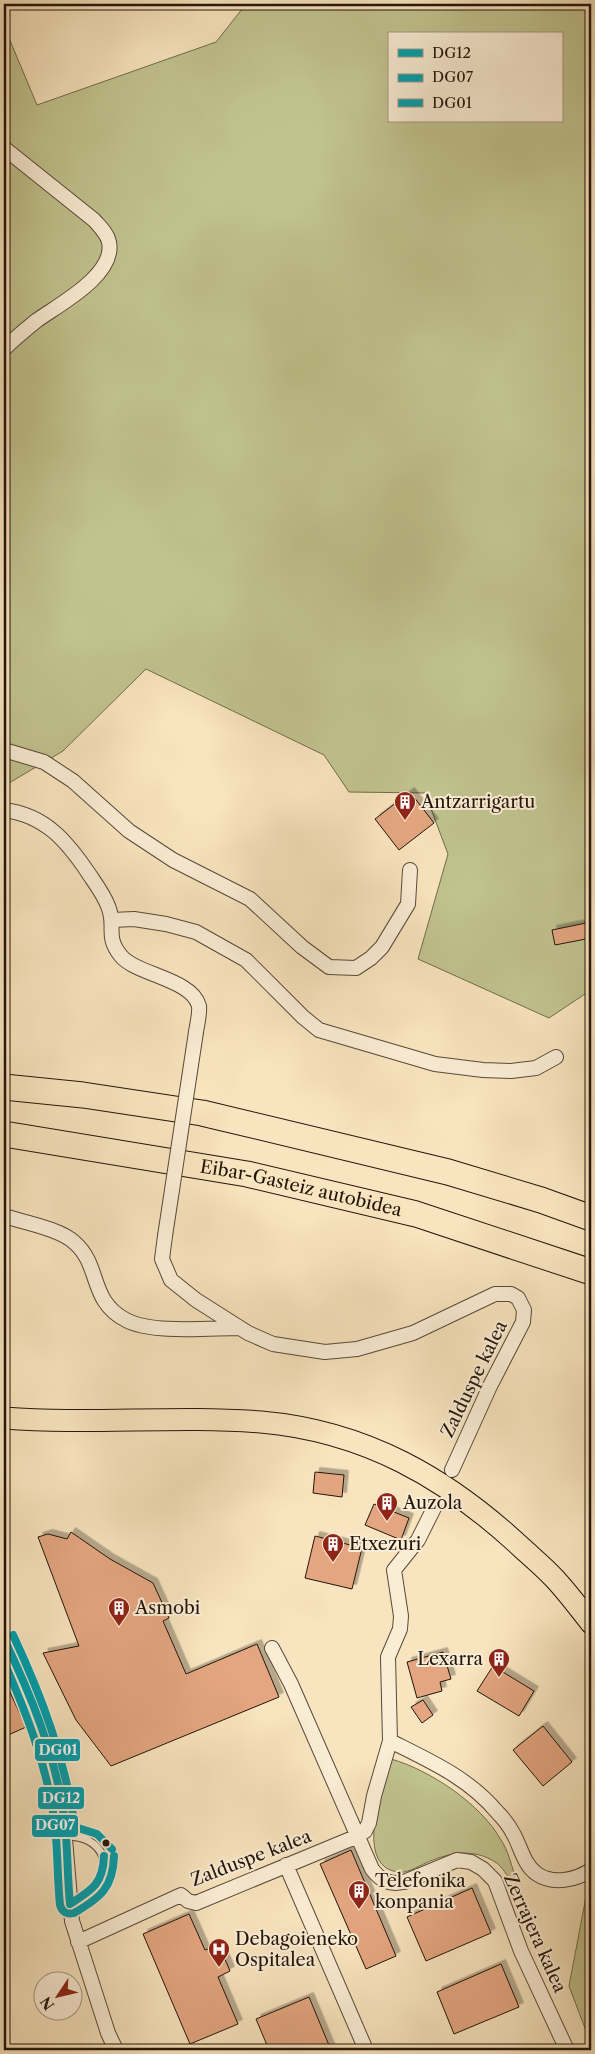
<svg xmlns="http://www.w3.org/2000/svg" width="595" height="2054" font-family="'Libre Caslon Text',serif">
  <style>
    .green { fill: #c1c38f; stroke: #726c4d; fill-rule: evenodd }
    .building { fill: #e3a680; stroke: #23150b; filter: url(#shadow) }
    .lines { fill: none; stroke-linecap: round; stroke-linejoin: round }
    .service-casing { stroke: #584938; stroke-width: 9 }
    .minor-casing { stroke: #584938; stroke-width: 16 }
    .primary-casing { stroke: #23150b; stroke-width: 23 }
    .motorway-casing { stroke: #23150b; stroke-width: 27 }
    .service { stroke: #faedd5; stroke-width: 7 }
    .minor { stroke: #faedd5; stroke-width: 14 }
    .primary { stroke: #f8e4be; stroke-width: 21 }
    .motorway { stroke: #f8e4be; stroke-width: 25 }
    .minor-bridge-casing { stroke: #584938; stroke-width: 16; stroke-linecap: butt }
    .minor-bridge { stroke: #faedd5; stroke-width: 14 }
    .bus-1-casing { stroke: #faedd5; stroke-width: 11 }
    .bus-2-casing { stroke: #faedd5; stroke-width: 11 }
    .bus-3-casing { stroke: #faedd5; stroke-width: 11 }
    .bus-1 { stroke: #00a0ae; stroke-width: 8 }
    .bus-2 { stroke: #00a0ae; stroke-width: 8 }
    .bus-3 { stroke: #00a0ae; stroke-width: 8 }
    .bus-dot { fill: #23150b; stroke: #faedd5; stroke-width: 2 }
    .labels { text-anchor: middle; dominant-baseline: central; stroke-width: 4; stroke-linejoin: round; paint-order: stroke }
    .poi-label { font-size: 18px; fill: #23150b; stroke: #faedd5; text-anchor: start }
    .street-label { font-size: 18px; fill: #23150b; stroke: #faedd5 }
    .line-badge { stroke: #faedd5; stroke-width: 2 }
    .badge-label { font-size: 14px; text-anchor: middle; font-weight: bold; fill: #fff }
  </style>
  <defs>
    <filter id="shadow"><feDropShadow dx="4.5" dy="-4.5" stdDeviation="0" flood-color="#0004"/></filter>
  </defs>
  <rect width="100%" height="100%" fill="#f8e4be"/>
  <filter id="stains"><feTurbulence type="fractalNoise" baseFrequency=".004" numOctaves="4"/><feColorMatrix values="0 0 0 0 .2 0 0 0 0 .09 0 0 0 0 .02 0 0 0 .5 -.17"/></filter>
  <radialGradient id="worn" r=".72"><stop offset=".6" stop-color="#630" stop-opacity="0"/><stop offset="1" stop-color="#630" stop-opacity=".3"/></radialGradient>
  <!-- green -->
  <path class="green" d="M 246,4 L 591,4 L 591,990 L 549,1018 L 418,959 L 448,854 L 425,793 L 349,792 L 324,755 L 146,669 L 63,751 L 4,786 L 4,26 L 37,105 L 216,42 ZM 389,34 L 561,34 L 561,121 L 389,121 Z
    M 391,1759 C 430,1770 481,1804 501,1840 C 508,1850 511,1864 515,1876 L 510,1879 C 505,1873 501,1865 495,1862 C 475,1849 453,1852 433,1860 C 424,1863 414,1870 404,1872 C 398,1873 392,1871 386,1868 C 359,1849 384,1784 391,1759 Z
    M 589,1881 L 591,1884 L 591,2044 L 569,1986 Z"/>
  <!-- building -->
  <path class="building" d="M 410,792 L 434,823 L 399,850 L 375,819 Z
    M 591,922 L 591,938 L 555,945 L 552,930 Z
    M 315,1472 L 344,1475 L 342,1497 L 313,1493 Z
    M 374,1504 L 409,1518 L 401,1540 L 365,1525 Z
    M 71,1532 L 110,1559 L 153,1583 L 169,1618 L 163,1621 L 186,1674 L 257,1644 L 279,1697 L 111,1766 L 76,1720 L 43,1653 L 79,1646 L 38,1537 L 48,1534 L 67,1539 Z
    M 315,1536 L 362,1548 L 352,1589 L 305,1578 Z
    M 443,1652 L 451,1679 L 440,1682 L 442,1691 L 417,1698 L 407,1662 Z
    M 493,1666 L 534,1691 L 519,1716 L 477,1691 Z
    M 4,1679 L 26,1727 L 4,1737 Z
    M 423,1700 L 433,1715 L 422,1723 L 411,1707 Z
    M 543,1726 L 572,1762 L 543,1786 L 513,1750 Z
    M 351,1850 L 396,1956 L 366,1969 L 320,1864 Z
    M 472,1888 L 491,1933 L 426,1961 L 407,1917 Z
    M 189,1914 L 205,1950 L 219,1945 L 230,1971 L 218,1977 L 238,2024 L 190,2044 L 143,1934 Z
    M 501,1964 L 519,2007 L 454,2034 L 437,1992 Z
    M 309,1997 L 331,2050 L 269,2050 L 256,2019 Z"/>
  <g class="lines">
    <!-- service casing -->
    <g class="service-casing">
      <path id="service" d="M 66,1835 C 74,1837 83,1837 89,1841 C 110,1853 107,1877 91,1891 C 85,1896 77,1900 71,1903"/>
    </g>
    <!-- minor casing -->
    <g class="minor-casing">
      <path id="minor" d="M 4,148 L 94,220 C 100,227 107,233 109,242 C 116,275 58,305 36,321 C 25,330 14,339 4,349
        M 4,750 L 44,762 L 73,781 L 129,831 L 173,860 L 250,899 L 302,947 L 329,967 L 356,968 L 371,958 L 382,947 L 408,904 L 410,870
        M 4,810 C 45,815 67,841 89,874 C 95,883 104,895 108,906 C 117,927 104,935 121,956 C 137,975 192,979 199,1006 C 200,1013 197,1025 196,1032
        M 112,920 L 134,919 L 166,924 L 196,932 L 246,960 L 303,1017 L 319,1030 L 435,1064 L 483,1070 L 511,1071 L 536,1068 L 556,1057
        M 4,1216 C 23,1222 61,1229 75,1243 C 101,1266 89,1301 126,1320 C 152,1334 210,1328 240,1328
        M 165,1236 L 162,1259 L 171,1280 L 196,1300 L 248,1333 L 273,1344 L 325,1352 L 357,1349 L 413,1333 L 495,1294 L 511,1294 L 518,1298 L 524,1310 L 523,1322 L 490,1386 L 452,1470
        M 4,1639 L 24,1680 L 46,1742 L 62,1804 L 72,1921 L 108,2033 L 116,2050
        M 272,1648 L 291,1684 L 372,1869 C 381,1881 389,1885 404,1882 L 457,1860 L 471,1862 L 483,1869 L 495,1881 L 521,1951 L 567,2050
        M 390,1741 C 430,1761 469,1778 498,1813 C 504,1819 510,1827 514,1835 C 521,1848 524,1865 537,1874 C 553,1885 576,1880 591,1870
        M 286,1865 L 366,2050
        M 78,1942 L 181,1895 L 188,1901 L 196,1903 L 358,1836 L 365,1831 L 369,1823 L 374,1796 L 390,1741 L 388,1657 L 400,1629 L 401,1616 L 394,1570 L 418,1540 L 434,1508"/>
    </g>
    <!-- primary casing -->
    <g class="primary-casing">
      <path id="primary" d="M 4,1418 C 90,1425 176,1415 261,1422 C 365,1431 447,1478 522,1548 C 533,1558 545,1568 555,1579 C 568,1593 579,1608 591,1623"/>
    </g>
    <!-- motorway casing -->
    <g class="motorway-casing">
      <g id="motorway">
        <path d="M 4,1087 L 83,1095 L 202,1113 L 448,1172 L 541,1200 L 591,1218"/>
        <path id="s1" d="M 4,1134 L 247,1174 L 416,1214 L 591,1272"/>
      </g>
    </g>
    <!-- service -->
    <use href="#service" class="service"/>
    <!-- minor -->
    <use href="#minor" class="minor"/>
    <!-- primary -->
    <use href="#primary" class="primary"/>
    <!-- motorway -->
    <use href="#motorway" class="motorway"/>
    <!-- minor-bridge casing -->
    <g class="minor-bridge-casing">
      <path id="minor-bridge" d="M 165,1236 L 196,1032"/>
    </g>
    <!-- minor-bridge -->
    <use href="#minor-bridge" class="minor-bridge"/>
    <!-- bus-1 casing -->
    <g class="bus-1-casing">
      <path id="bus-1" d="M 4,1639 C 31,1695 55,1754 64,1816 C 68,1845 67,1875 70,1904 C 92,1890 103,1884 104,1856"/>
    </g>
    <!-- bus-2 casing -->
    <g class="bus-2-casing">
      <path id="bus-2" d="M 4,1662 C 26,1712 46,1763 54,1818 C 58,1846 57,1876 60,1905 C 62,1912 67,1915 74,1913 C 100,1898 113,1888 114,1856"/>
    </g>
    <!-- bus-3 casing -->
    <g class="bus-3-casing">
      <path id="bus-3" d="M 13,1635 C 42,1697 65,1759 75,1827 L 97,1834 L 112,1849"/>
    </g>
    <!-- bus-1 -->
    <use href="#bus-1" class="bus-1"/>
    <!-- bus-2 -->
    <use href="#bus-2" class="bus-2"/>
    <!-- bus-3 -->
    <use href="#bus-3" class="bus-3"/>
  </g>
  <!-- icons -->
  <defs>
    <g id="building-pin" transform="scale(1.125)"><path d="M0 17L-7.5 6A9.5 9.5 0 1 1 7.5 6Z" fill="#8f2418" stroke="#faedd5"/><path d="M-4-6H4V6H1V3H-1V6H-4ZM-2.5-4.3h1.7v1.8h-1.7ZM.8-4.3h1.7v1.8H.8ZM-2.5-1h1.7V.8h-1.7ZM.8-1h1.7V.8H.8Z" fill="#fff"/></g>
    <g id="hospital-pin" transform="scale(1.125)"><path d="M0 17L-7.5 6A9.5 9.5 0 1 1 7.5 6Z" fill="#8f2418" stroke="#faedd5"/><path d="M-5-5h3v3.5h4V-5h3V5h-3V1.5h-4V5h-3Z" fill="#fff"/></g>
  </defs>
  <g fill-rule="evenodd">
    <use href="#building-pin" x="405" y="802"/>
    <use href="#building-pin" x="387" y="1503"/>
    <use href="#building-pin" x="333" y="1544"/>
    <use href="#building-pin" x="119" y="1608"/>
    <use href="#building-pin" x="499" y="1659"/>
    <use href="#building-pin" x="359" y="1891"/>
    <use href="#hospital-pin" x="219" y="1949"/>
  </g>
  <!-- markers -->
  <circle class="bus-dot" cx="106" cy="1843" r="4.5"/>
  <g class="labels">
    <!-- poi labels -->
    <g class="poi-label">
      <text x="421" y="802">Antzarrigartu</text>
      <text x="403" y="1503">Auzola</text>
      <text x="349" y="1544">Etxezuri</text>
      <text x="135" y="1608">Asmobi</text>
      <text x="483" y="1659" text-anchor="end">Lexarra</text>
      <text x="375" y="1881">Telefonika<tspan x="375" dy="21">konpania</tspan></text>
      <text x="235" y="1939">Debagoieneko<tspan x="235" dy="21">Ospitalea</tspan></text>
    </g>
    <!-- street labels -->
    <g class="street-label">
      <text stroke="none"><textPath href="#s1" startOffset="302">Eibar-Gasteiz autobidea</textPath></text>
      <text transform="translate(474 1379) rotate(-64)">Zalduspe kalea</text>
      <text transform="translate(251 1858) rotate(-21)">Zalduspe kalea</text>
      <text transform="translate(535 1933) rotate(66)">Zerrajera kalea</text>
    </g>
  </g>
  <g class="line-badge">
    <rect x="34" y="1738" width="47" height="24" rx="5" fill="#00a0ae"/>
    <rect x="37" y="1786" width="48" height="24" rx="5" fill="#00a0ae"/>
    <rect x="31" y="1814" width="48" height="24" rx="5" fill="#00a0ae"/>
  </g>
  <g class="badge-label">
    <text x="58" y="1755">DG01</text>
    <text x="61" y="1803">DG12</text>
    <text x="55" y="1830">DG07</text>
  </g>
  <!-- margin -->
  <rect width="595" height="2054" fill="none" stroke="#f8e4be" stroke-width="20"/>
  <rect x="5" y="5" width="585" height="2044" fill="none" stroke="#23150b" stroke-width="2.5"/>
  <rect x="10" y="10" width="575" height="2034" fill="none" stroke="#23150b"/>
  <!-- legend -->
  <rect x="388" y="32" width="175" height="90" fill="#faedd5" stroke="#a49784"/>
  <rect x="398" y="49" width="25" height="8" fill="#00a0ae" stroke="#a49784"/>
  <text x="432" y="58" font-size="15" fill="#23150b">DG12</text>
  <rect x="398" y="74" width="25" height="8" fill="#00a0ae" stroke="#a49784"/>
  <text x="432" y="82" font-size="15" fill="#23150b">DG07</text>
  <rect x="398" y="99" width="25" height="8" fill="#00a0ae" stroke="#a49784"/>
  <text x="432" y="108" font-size="15" fill="#23150b">DG01</text>
  <!-- north arrow -->
  <g transform="translate(58 1996) rotate(235)"><circle r="24" fill="#faedd5" stroke="#a49784"/>
  <path d="M0-4L9 19L0 12L-9 19Z" fill="#8f2418"/>
  <text y="-8" font-size="14" font-weight="bold" text-anchor="middle" fill="#23150b">N</text>
  </g>
  <rect width="100%" height="100%" filter="url(#stains)"/>
  <rect width="100%" height="100%" fill="url(#worn)"/>
</svg>
